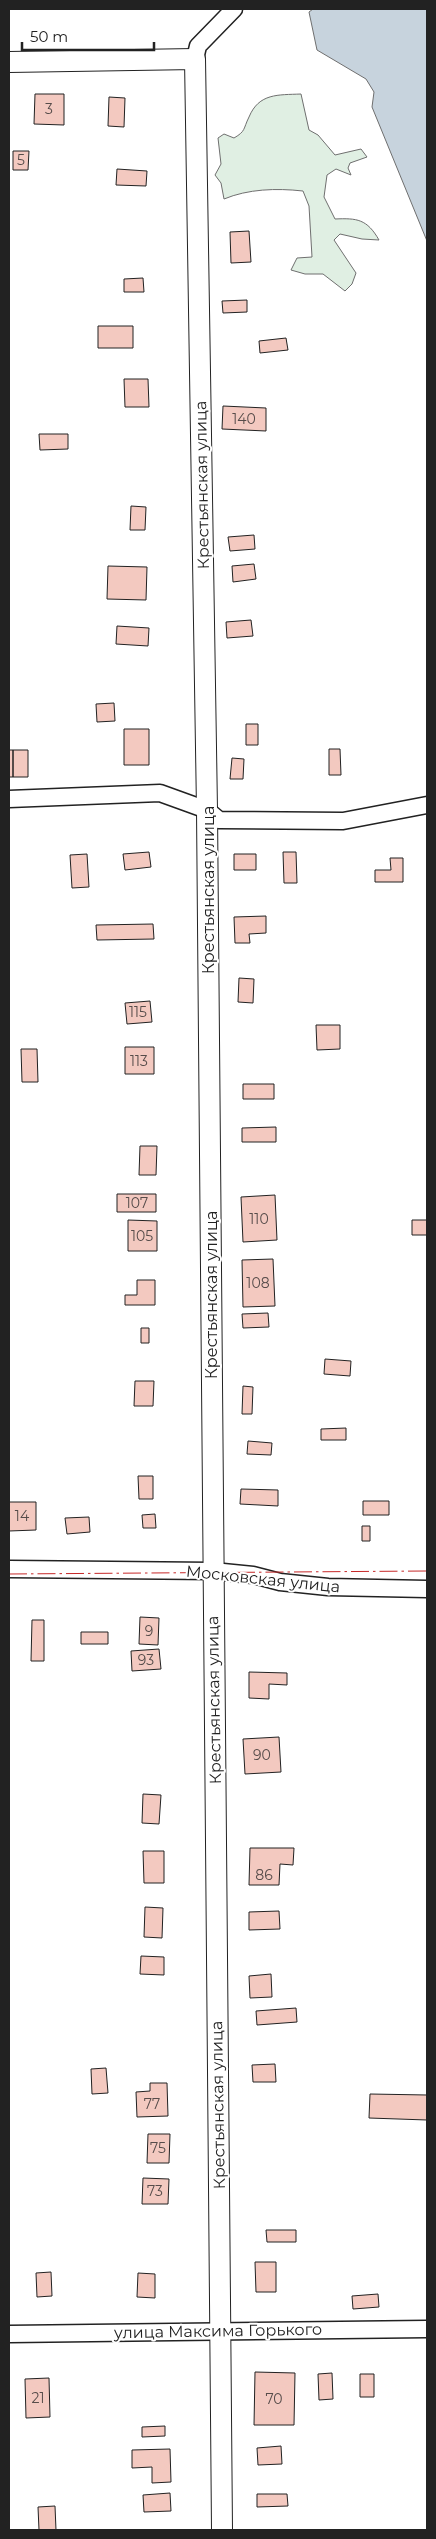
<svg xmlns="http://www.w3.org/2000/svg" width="436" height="2539" font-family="Montserrat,sans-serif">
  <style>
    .green { fill: #e0efe3; stroke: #6f6f6f }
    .water { fill: #c7d3dd; stroke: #6f6f6f }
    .building { fill: #f3c9c0; stroke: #222 }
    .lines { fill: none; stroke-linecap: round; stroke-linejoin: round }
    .minor-casing { stroke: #222; stroke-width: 19 }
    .tertiary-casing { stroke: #222; stroke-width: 22 }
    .minor { stroke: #fff; stroke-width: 16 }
    .tertiary { stroke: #fff; stroke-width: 20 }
    .power { stroke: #c62828; stroke-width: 1; stroke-dasharray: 18 4 2.5 4; stroke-linecap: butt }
    .labels { text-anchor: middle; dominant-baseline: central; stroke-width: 4; stroke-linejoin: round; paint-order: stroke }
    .number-label { font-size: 14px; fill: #564c4a }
    .street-label { font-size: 16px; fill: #222; stroke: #fff }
  </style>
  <rect width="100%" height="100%" fill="#fff"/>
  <!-- green -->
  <path class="green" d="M 301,94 L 309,130 L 318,135 L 335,155 L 361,149 L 367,157 L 350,163 L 348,168 L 351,175 L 336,169 L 327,175 L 324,197 L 335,219 C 357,218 367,219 379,240 L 362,239 L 340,234 L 334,240 L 356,273 L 352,284 L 345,291 L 323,274 L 305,274 L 291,270 L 297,258 L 312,257 L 309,206 L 303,191 C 276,188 248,189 224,199 L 221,183 L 215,175 L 221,164 L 218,138 L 224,134 L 234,138 C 246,131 243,129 249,117 C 259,93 278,95 301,94 Z"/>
  <!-- water -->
  <path class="water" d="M 313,9 L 427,9 L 427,241 L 372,107 L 374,92 L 366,79 L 317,50 L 309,12 Z"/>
  <!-- building -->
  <path class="building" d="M 35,94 L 64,94 L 64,125 L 34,124 Z
    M 109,97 L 125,98 L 124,127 L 108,126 Z
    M 13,151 L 29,151 L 28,170 L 13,170 Z
    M 117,169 L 147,171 L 146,186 L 116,185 Z
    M 249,231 L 251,262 L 231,263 L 230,232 Z
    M 143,278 L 144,292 L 124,292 L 124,279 Z
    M 247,300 L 247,312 L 223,313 L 222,301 Z
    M 98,326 L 133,326 L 133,348 L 98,348 Z
    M 286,338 L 288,350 L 260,353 L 259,341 Z
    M 124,379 L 148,379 L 149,407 L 125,407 Z
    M 223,406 L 266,408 L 266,431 L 222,429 Z
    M 39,434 L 68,434 L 68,449 L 40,450 Z
    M 131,506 L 146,507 L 145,530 L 130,530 Z
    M 254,535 L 255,549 L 230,551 L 228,537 Z
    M 254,564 L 256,579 L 233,582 L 232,566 Z
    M 108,566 L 147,567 L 146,600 L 107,599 Z
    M 251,620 L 253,636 L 227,638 L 226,622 Z
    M 117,626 L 149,628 L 148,646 L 116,644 Z
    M 114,703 L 115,721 L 97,722 L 96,704 Z
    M 246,724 L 258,724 L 258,745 L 246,745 Z
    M 124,729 L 149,729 L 149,765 L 124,765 Z
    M 329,749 L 340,749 L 341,775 L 329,775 Z
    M 9,750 L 13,750 L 13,777 L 9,777 Z
    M 13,750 L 28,750 L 28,777 L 13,777 Z
    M 232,758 L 244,759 L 243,779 L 230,779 Z
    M 149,852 L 151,867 L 125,870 L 123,854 Z
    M 283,852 L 296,852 L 297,883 L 284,883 Z
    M 87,854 L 89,887 L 72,888 L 70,855 Z
    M 234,854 L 256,854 L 256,870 L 234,870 Z
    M 390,858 L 403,858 L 403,882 L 375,882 L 375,870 L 391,870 Z
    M 266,916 L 266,933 L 249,934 L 250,943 L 235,943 L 234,917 Z
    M 153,924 L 154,939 L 97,940 L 96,925 Z
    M 239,978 L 254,979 L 253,1003 L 238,1002 Z
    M 150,1001 L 152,1022 L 127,1024 L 125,1003 Z
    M 316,1025 L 340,1025 L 340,1049 L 317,1050 Z
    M 125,1047 L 154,1047 L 154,1074 L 125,1074 Z
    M 21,1049 L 37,1049 L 38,1082 L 22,1082 Z
    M 243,1084 L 274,1084 L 274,1099 L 243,1099 Z
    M 276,1127 L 276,1142 L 242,1142 L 242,1128 Z
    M 140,1146 L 157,1146 L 156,1175 L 139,1175 Z
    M 117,1194 L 156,1194 L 156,1212 L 117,1212 Z
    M 275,1195 L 277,1240 L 243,1242 L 241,1197 Z
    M 128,1220 L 157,1221 L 157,1251 L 128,1251 Z
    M 412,1220 L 427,1220 L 427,1235 L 412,1235 Z
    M 273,1259 L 275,1306 L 243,1307 L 242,1260 Z
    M 137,1280 L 155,1280 L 155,1305 L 125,1305 L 125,1295 L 137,1295 Z
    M 268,1313 L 269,1327 L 243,1328 L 242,1314 Z
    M 141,1328 L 149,1328 L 149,1343 L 141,1343 Z
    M 325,1359 L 351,1361 L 350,1376 L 324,1374 Z
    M 135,1381 L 154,1381 L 153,1406 L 134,1406 Z
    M 243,1386 L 253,1387 L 252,1414 L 242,1414 Z
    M 346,1428 L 346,1440 L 321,1440 L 321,1429 Z
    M 248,1441 L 272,1443 L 271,1455 L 247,1454 Z
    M 138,1476 L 153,1476 L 153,1499 L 139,1499 Z
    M 241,1489 L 278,1490 L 278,1506 L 240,1504 Z
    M 363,1501 L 389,1501 L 389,1515 L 363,1515 Z
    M 9,1502 L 36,1502 L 36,1530 L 9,1531 Z
    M 155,1514 L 156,1528 L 143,1528 L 142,1515 Z
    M 89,1517 L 90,1532 L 67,1534 L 65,1518 Z
    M 362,1526 L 370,1526 L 370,1541 L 362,1541 Z
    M 140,1617 L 159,1618 L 158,1645 L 139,1644 Z
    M 32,1620 L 44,1620 L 44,1661 L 31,1661 Z
    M 81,1632 L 108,1632 L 108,1644 L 81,1644 Z
    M 159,1649 L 161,1669 L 132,1671 L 131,1651 Z
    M 249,1672 L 287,1673 L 287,1685 L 269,1684 L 269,1699 L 249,1698 Z
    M 279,1737 L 281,1772 L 245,1774 L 243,1739 Z
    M 143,1794 L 161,1795 L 159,1824 L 142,1823 Z
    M 250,1848 L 294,1848 L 293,1865 L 280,1864 L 279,1885 L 249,1885 Z
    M 143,1851 L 164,1851 L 164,1883 L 144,1883 Z
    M 145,1907 L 163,1908 L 162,1938 L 144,1937 Z
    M 279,1911 L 280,1929 L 249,1930 L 249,1912 Z
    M 141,1956 L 164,1957 L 164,1975 L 140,1974 Z
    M 271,1974 L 272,1997 L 250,1998 L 249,1976 Z
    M 296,2008 L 297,2022 L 257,2025 L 256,2011 Z
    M 275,2064 L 276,2082 L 253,2082 L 252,2065 Z
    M 106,2068 L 108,2093 L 92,2094 L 91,2069 Z
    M 150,2083 L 167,2083 L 168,2116 L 137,2117 L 136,2092 L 150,2091 Z
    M 370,2094 L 427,2095 L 427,2120 L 369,2118 Z
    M 148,2134 L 170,2134 L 169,2163 L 147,2163 Z
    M 143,2178 L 169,2179 L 168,2204 L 142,2204 Z
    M 266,2230 L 296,2230 L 296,2242 L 267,2242 Z
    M 255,2262 L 276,2262 L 276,2292 L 256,2292 Z
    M 51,2272 L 52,2296 L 37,2297 L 36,2273 Z
    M 138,2273 L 155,2274 L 155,2298 L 137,2297 Z
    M 378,2294 L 379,2307 L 353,2309 L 352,2296 Z
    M 255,2372 L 295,2373 L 294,2425 L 254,2425 Z
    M 332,2373 L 333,2399 L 319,2400 L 318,2374 Z
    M 360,2374 L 374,2374 L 374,2397 L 360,2397 Z
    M 49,2378 L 50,2417 L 26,2418 L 25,2379 Z
    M 165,2426 L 165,2436 L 142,2437 L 142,2427 Z
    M 281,2446 L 282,2464 L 258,2465 L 257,2448 Z
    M 170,2449 L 171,2482 L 152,2483 L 152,2467 L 132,2468 L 132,2450 Z
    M 170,2493 L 171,2511 L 144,2512 L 143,2495 Z
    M 257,2494 L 287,2494 L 288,2506 L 257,2507 Z
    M 55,2506 L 56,2530 L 39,2530 L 38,2507 Z"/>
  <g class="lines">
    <!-- minor casing -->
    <g class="minor-casing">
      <path id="minor" d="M 195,59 L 198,46 L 234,9
        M 9,799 L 160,793 L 207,810 L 219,820 L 343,821 L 427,805
        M 9,1569 L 213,1571 L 253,1575 L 280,1582 L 328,1587 L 427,1589
        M 9,2334 L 427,2329"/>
    </g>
    <!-- tertiary casing -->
    <g class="tertiary-casing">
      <path id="tertiary" d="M 9,62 L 195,59 L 207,810 L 222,2530"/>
    </g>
    <!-- minor -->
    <use href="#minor" class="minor"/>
    <!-- tertiary -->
    <use href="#tertiary" class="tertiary"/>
    <!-- power -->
    <path class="power" d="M 9,1574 L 427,1571"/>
  </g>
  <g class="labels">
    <!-- number labels -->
    <g class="number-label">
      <text x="49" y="109">3</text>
      <text x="21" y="160">5</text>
      <text x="244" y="419">140</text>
      <text x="138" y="1012">115</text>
      <text x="139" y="1061">113</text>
      <text x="137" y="1203">107</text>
      <text x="259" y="1219">110</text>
      <text x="142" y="1236">105</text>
      <text x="258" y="1283">108</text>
      <text x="22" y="1516">14</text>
      <text x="149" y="1631">9</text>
      <text x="146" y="1660">93</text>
      <text x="262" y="1755">90</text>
      <text x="264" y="1875">86</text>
      <text x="152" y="2104">77</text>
      <text x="158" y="2148">75</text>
      <text x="155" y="2191">73</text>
      <text x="38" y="2398">21</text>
      <text x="274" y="2399">70</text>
    </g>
    <!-- street labels -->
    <g class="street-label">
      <text transform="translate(202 485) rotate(-91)">Крестьянская улица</text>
      <text transform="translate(208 890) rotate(-90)">Крестьянская улица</text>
      <text transform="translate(211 1295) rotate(-90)">Крестьянская улица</text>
      <text transform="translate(263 1579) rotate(6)">Московская улица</text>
      <text transform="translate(214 1700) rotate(-91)">Крестьянская улица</text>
      <text transform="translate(218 2105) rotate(-91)">Крестьянская улица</text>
      <text transform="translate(218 2331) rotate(-1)">улица Максима Горького</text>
    </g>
  </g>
  <!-- border -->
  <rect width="436" height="2539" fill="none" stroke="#222222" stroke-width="20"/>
  <!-- scale -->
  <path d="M22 42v8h132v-8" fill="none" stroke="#222222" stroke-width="2.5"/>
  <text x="30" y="42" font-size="15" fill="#222222" stroke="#ffffff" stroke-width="4" paint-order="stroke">50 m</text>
</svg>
